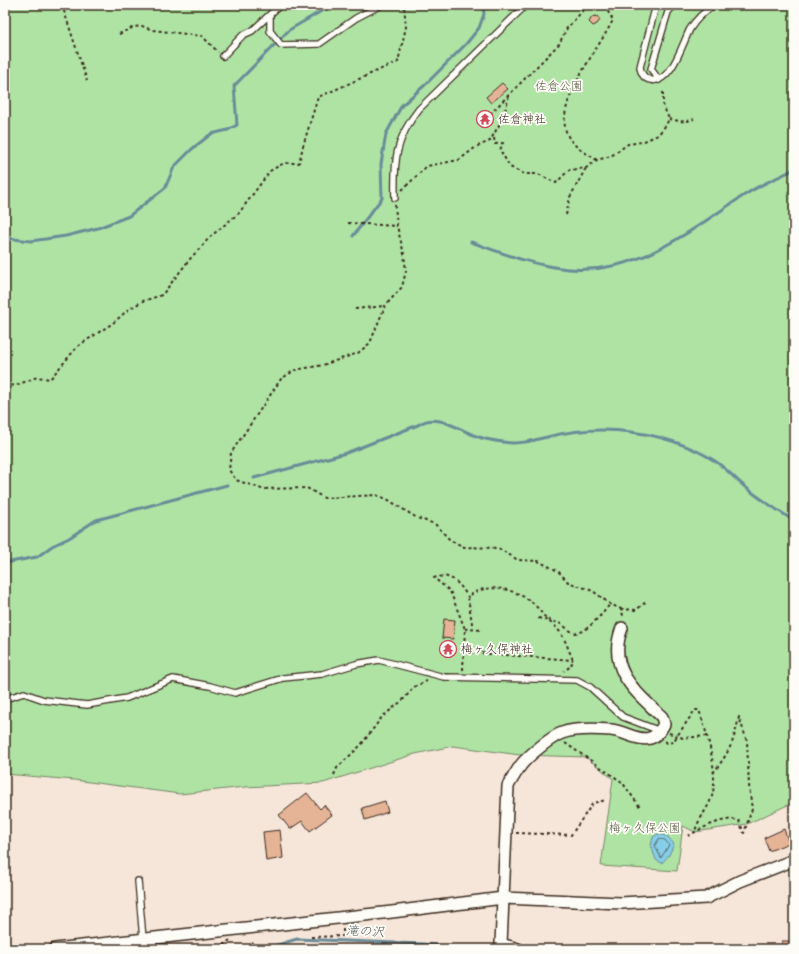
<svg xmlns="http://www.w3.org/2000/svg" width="799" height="954" font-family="Kalam,'Klee One',sans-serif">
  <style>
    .green { fill: #aee3a4; stroke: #748661 }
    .water { fill: #87cee9; stroke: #698c98 }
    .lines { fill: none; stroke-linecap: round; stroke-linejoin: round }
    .shore { stroke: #596c6f; stroke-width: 1 }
    .stream { stroke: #698c98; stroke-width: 3 }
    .building { fill: #e5b396; stroke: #3b2a1e }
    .lane-casing { stroke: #3b2a1e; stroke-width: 8 }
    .street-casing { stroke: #3b2a1e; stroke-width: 14 }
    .path { stroke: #3b2a1e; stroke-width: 2; stroke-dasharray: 3 3; stroke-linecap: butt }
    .lane { stroke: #fdfcf7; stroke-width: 5.5 }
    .street { stroke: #fdfcf7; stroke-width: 11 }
    .labels { text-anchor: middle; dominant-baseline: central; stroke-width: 3.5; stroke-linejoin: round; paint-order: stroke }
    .park-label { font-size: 12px; fill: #585840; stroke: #fdfcf7 }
    .poi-label { font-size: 12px; fill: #3b2a1e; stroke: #fdfcf7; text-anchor: start }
    .water-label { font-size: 13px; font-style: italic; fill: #525b5b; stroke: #fdfcf7 }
  </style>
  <rect width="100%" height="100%" fill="#f6e6da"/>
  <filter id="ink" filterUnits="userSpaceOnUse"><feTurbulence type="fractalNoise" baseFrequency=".025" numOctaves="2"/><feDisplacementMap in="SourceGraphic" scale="8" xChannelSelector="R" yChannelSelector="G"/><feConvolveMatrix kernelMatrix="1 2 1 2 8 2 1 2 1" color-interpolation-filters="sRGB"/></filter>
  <g filter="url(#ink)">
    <!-- green -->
    <path class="green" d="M 5,5 L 794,5 L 794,802 L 747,824 L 695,832 L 683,826 L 677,871 L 601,866 L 613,779 L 586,757 L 520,755 L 453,746 L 415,754 L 323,783 L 245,787 L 180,794 L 74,780 L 5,774 Z
      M 304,947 L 405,948 L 412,949 L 298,949 Z"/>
    <!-- water -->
    <path class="water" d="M 658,834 L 667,836 L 674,844 L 669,855 L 662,863 L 656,860 L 651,846 L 653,837 Z"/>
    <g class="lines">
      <!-- shore -->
      <path class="shore" d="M 659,839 L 665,840 L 669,845 L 661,858 L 655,846 Z"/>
      <!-- stream -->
      <path class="stream" d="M 353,236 L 382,198 L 381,164 L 386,134 L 402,105 L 425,85 L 466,44 L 479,28 L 484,14 L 483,5
        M 5,238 L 31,241 L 66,236 L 98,228 L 129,216 L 165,188 L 174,167 L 192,149 L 211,134 L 228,130 L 237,125 L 234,86 L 289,30 L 325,9 L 329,5
        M 471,242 C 502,253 535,266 568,269 C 643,275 692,227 751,191 C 764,183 780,177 794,169
        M 254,478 L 346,453 L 418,425 C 437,412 457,429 476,436 C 484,439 495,441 503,442 C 520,445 535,440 551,436 C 567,432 585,430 602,430 C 640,430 682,440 715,461 C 727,469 737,481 749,490 C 763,501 779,511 794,521
        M 5,563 L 37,557 L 52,546 L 69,538 L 96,520 L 227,485
        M 264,949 L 297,939 L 422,944 L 467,949"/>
    </g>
    <!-- building -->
    <path class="building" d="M 597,16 L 600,20 L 597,24 L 593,26 L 589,22 L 592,17 Z
      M 502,83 L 508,89 L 491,103 L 486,97 Z
      M 485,113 L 491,119 L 484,125 L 478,120 Z
      M 444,619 L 455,620 L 453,639 L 442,638 Z
      M 307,793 L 320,809 L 324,805 L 332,815 L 310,831 L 302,821 L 290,829 L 279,815 Z
      M 385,801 L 388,812 L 365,820 L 362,808 Z
      M 784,829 L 789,843 L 769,851 L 764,838 Z
      M 280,830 L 283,858 L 266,861 L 263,832 Z
      M 782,941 L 794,941 L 794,949 L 782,949 Z"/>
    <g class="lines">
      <!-- lane casing -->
      <g class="lane-casing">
        <path id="lane" d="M 656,5 L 640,67 C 641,73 644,79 651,80 C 671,85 683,42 690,29 C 696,19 705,11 714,5
          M 270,16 L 270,31 L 281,45 L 319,44 L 356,18 L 381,5
          M 223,56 L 243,35 L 252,31 L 280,5
          M 659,80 L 651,69 L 668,12 L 674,5
          M 395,198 C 394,161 395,139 419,109 L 526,5
          M 5,699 L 24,693 L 44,700 L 87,705 L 127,698 L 173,679 L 210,686 L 235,693 L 283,678 L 322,674 L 356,664 L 379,660 L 444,677 L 577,680 L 590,687 L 623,717 L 660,731
          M 138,881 L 143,939"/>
      </g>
      <!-- street casing -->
      <g class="street-casing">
        <path id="street" d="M 55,949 L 392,912 L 503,898 L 621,903 L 706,898 L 740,881 L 794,860
          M 518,949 L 501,944 L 508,786 C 512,779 516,772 521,765 C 528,756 551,737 562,733 C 575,728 596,729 611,730 C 631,732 650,752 664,724 L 662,717 C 636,692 606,669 622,628"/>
      </g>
      <!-- path -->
      <path class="path" d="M 62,5 L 87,81
        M 119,34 L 134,27 L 142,26 L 153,30 L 202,36 L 218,52
        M 490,114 L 559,44 L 567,28 L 588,5
        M 669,119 C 678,121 685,123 694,119
        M 494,138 L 495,144 L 503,143 L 500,150 L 510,167 L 524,174 L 538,174 L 556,183 L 569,170 L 586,168 L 597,160 L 611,156 L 628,144 L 642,142 L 658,135 L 666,125 L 669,119 L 663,105 L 663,89
        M 597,160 C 589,155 578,149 572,142 C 545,112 600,48 613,20 L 604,5
        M 402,190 L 427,166 L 459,160 L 476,147 L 490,141 L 503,118 L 509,96
        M 395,205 L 397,226 L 404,254 L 406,271 L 402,287 L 385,306 L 370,343 L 358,353 L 323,365 L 295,370 L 281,379 L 231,453 L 229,470 L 236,480 L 262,489 L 307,488 L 324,498 L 376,495 L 387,499 L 417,518 L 435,524 L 450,540 L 464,547 L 498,548 L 518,560 L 538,561 L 558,571 L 568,582 L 593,591 L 610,604 L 621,609 L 624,618
        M 566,215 L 570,197 L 586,168
        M 348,223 L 397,226
        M 355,309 L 385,306
        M 5,386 L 17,385 L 37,377 L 50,379 L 78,346 L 113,323 L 129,309 L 143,301 L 162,295 L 189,260 L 211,236 L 239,213 L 270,171 L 284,163 L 299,163 L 303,146 L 318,97 C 345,86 371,73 398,62 L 406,27 L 404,5
        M 621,609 L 636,610 L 646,602
        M 538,618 C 561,622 565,642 573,660 L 571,666 L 564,671
        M 465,629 L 483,630
        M 473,630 L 468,597 C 485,582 513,588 530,601 C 537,605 543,617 549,620 C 553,622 557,622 561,624 C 566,627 571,633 577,633 C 587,632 605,611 610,604
        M 464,652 L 573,660
        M 463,670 L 465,629 L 450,591 L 434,578 C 451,572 460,584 468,597
        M 669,733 L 683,738 L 707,736
        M 665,741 L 667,743 L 673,742 L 695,710 L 699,710 C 707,733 720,776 711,799 C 707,810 697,821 695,832
        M 565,743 L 622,782 L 640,807
        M 334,775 L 337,768 L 361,745 L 382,717 L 403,700 L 414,687 L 427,681
        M 516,833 L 571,835 L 593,803 L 606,800
        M 688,836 C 700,829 726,815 739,821 L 744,833 L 752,809 L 749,786 L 747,741 L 739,717 C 733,744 730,751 713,773
        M 311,937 L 343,936 L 343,928
        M 218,949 L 230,940
        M 247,949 L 254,942"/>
      <!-- lane -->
      <use href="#lane" class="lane"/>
      <!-- street -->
      <use href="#street" class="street"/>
    </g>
  </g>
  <!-- icons -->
  <defs>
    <g id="temple-ring" transform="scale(0.9)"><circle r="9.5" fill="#fdfcf7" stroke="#d1495b" stroke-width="1.5"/><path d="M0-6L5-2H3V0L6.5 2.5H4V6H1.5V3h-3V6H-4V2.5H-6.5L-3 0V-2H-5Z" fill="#d1495b"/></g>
  </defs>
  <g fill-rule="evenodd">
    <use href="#temple-ring" x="485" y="119"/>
    <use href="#temple-ring" x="448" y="649"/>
  </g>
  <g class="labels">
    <!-- park labels -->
    <g class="park-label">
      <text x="559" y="86">佐倉公園</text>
      <text x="645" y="828">梅ヶ久保公園</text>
    </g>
    <!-- poi labels -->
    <g class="poi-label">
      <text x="498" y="119">佐倉神社</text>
      <text x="461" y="649">梅ヶ久保神社</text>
    </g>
    <!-- water labels -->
    <g class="water-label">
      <text transform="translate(365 932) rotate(2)">滝の沢</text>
    </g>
  </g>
  <!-- margin -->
  <rect width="799" height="954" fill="none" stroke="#fdfcf7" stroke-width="20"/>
  <rect x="10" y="10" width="779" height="934" fill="none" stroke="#3b2a1e" stroke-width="1.5" filter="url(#ink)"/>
</svg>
